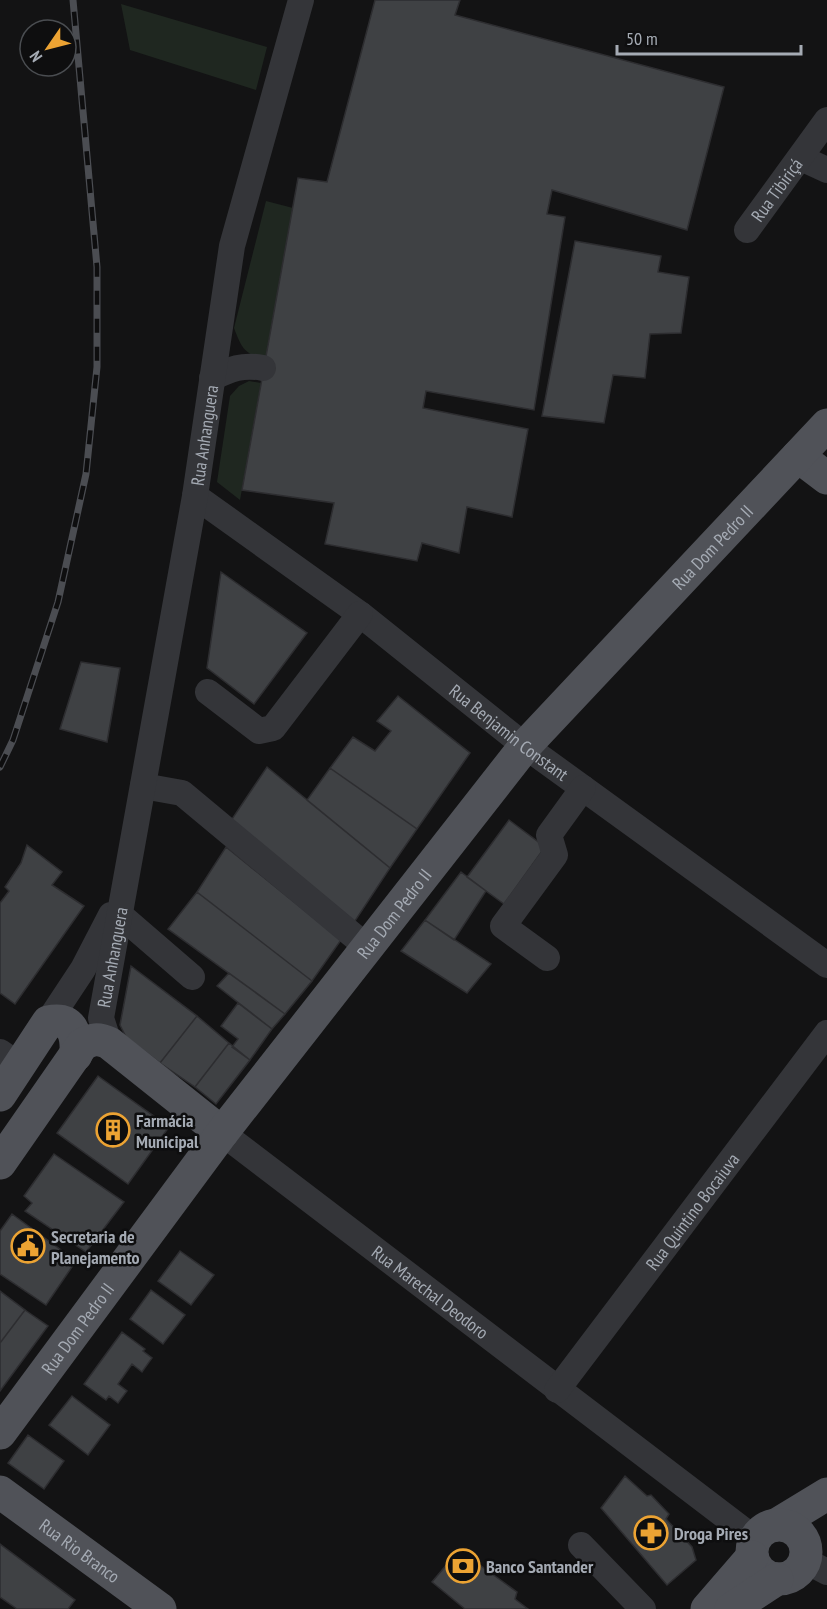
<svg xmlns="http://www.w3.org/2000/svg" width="827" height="1609" font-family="'PT Sans Narrow',sans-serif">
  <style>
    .green { fill: #1f2720 }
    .building { fill: #3f4144; stroke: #2d2d30; stroke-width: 1.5 }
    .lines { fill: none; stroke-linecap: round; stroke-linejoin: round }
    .minor { stroke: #343539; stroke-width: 26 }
    .major { stroke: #505258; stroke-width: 33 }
    .rail-casing { stroke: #4b4d52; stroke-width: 7 }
    .rail { stroke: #0e0e0f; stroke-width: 4.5; stroke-dasharray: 14; stroke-linecap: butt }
    .labels { text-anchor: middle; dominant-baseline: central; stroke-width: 5; stroke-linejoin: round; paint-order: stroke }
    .street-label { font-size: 18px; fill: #a5abb4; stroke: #0e0e0f }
    .poi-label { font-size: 18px; font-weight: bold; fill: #a5abb4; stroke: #0e0e0f; text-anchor: start }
  </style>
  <rect width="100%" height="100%" fill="#131314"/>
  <!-- green -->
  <path class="green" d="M 121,4 L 267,47 L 256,90 L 130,50 Z
    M 266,201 L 293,208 L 265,360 C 244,353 242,349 234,328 Z
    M 249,381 L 261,383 L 240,500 L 217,482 L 230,396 L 239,386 Z"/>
  <!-- building -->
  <path class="building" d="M 375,0 L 460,0 L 455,15 L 724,87 L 687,230 L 552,190 L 547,214 L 565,217 L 534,410 L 426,391 L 423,408 L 528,429 L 512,517 L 467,507 L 459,553 L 422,543 L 417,561 L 325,544 L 334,503 L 242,490 L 298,178 L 327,182 Z
    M 575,241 L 661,256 L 658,272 L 689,277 L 681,333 L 650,334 L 645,378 L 613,375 L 604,423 L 542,416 Z
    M 221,572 L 307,633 L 254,704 L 207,668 Z
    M 81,662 L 120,668 L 107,742 L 60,729 Z
    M 398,696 L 470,753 L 417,829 L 330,768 L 353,737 L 375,751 L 391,731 L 377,721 Z
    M 267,767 L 390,868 L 353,924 L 230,822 Z
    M 330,768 L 417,829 L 390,868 L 307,800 Z
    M 509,820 L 545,847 L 504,904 L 467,877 Z
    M 27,845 L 62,872 L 52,885 L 84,906 L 15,1004 L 0,993 L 0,903 L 9,891 L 5,887 L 21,863 Z
    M 226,847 L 341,940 L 312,981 L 197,892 Z
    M 461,872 L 486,891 L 454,940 L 425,920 Z
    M 197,892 L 312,981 L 285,1014 L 168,929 Z
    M 425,920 L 491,964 L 467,993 L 401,951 Z
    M 131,966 L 197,1016 L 160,1063 L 126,1037 L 120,1025 Z
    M 229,973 L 285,1014 L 272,1029 L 217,986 Z
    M 238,1003 L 272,1029 L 250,1060 L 232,1047 L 238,1039 L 221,1026 Z
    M 197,1016 L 229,1043 L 195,1087 L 160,1063 Z
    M 229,1043 L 250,1060 L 216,1104 L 195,1087 Z
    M 98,1076 L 169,1127 L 128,1184 L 57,1133 Z
    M 54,1154 L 124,1202 L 86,1252 L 25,1211 L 32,1203 L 24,1196 Z
    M 12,1214 L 76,1261 L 46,1305 L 0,1274 L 0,1231 Z
    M 180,1251 L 214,1275 L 191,1305 L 158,1281 Z
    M 151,1290 L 185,1315 L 163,1344 L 130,1319 Z
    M 0,1291 L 25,1310 L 0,1343 Z
    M 25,1310 L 48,1326 L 0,1391 L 0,1343 Z
    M 122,1332 L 145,1349 L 143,1351 L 152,1358 L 142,1372 L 132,1364 L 118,1384 L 127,1391 L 118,1403 L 109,1396 L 106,1400 L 84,1384 Z
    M 72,1396 L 110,1425 L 88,1455 L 49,1425 Z
    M 28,1435 L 64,1461 L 44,1489 L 8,1463 Z
    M 625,1476 L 647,1496 L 651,1495 L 669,1514 L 666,1519 L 692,1547 L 696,1560 L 667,1585 L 601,1508 Z
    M 0,1544 L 75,1600 L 68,1609 L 17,1609 L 0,1597 Z
    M 459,1550 L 517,1592 L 515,1599 L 528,1609 L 465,1609 L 432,1582 Z"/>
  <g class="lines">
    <!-- minor -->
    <g class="minor">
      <path d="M 801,158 L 827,170"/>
      <path id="s1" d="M 747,230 L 827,120"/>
      <path d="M 212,378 C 230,369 243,364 263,368"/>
      <path id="s2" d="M 195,496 L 360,614 L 525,746 L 827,965"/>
      <path d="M 208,692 L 259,731 L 273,728 L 360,614"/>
      <path d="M 143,786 L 182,793 L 367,947"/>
      <path d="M 119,914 L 192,977"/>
      <path d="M 547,958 L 503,926 L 555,855 L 549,835 L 583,788"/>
      <path d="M 48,1022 L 83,969 L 111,915"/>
      <path id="s3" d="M 109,1043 L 101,1018 L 195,496 L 232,246 L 301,0"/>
      <path d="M 0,1052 L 20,1066"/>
      <path id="s4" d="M 222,1133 L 755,1539"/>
      <path id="s5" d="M 557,1390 L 827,1033"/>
      <path d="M 581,1545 L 643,1609"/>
      <path d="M 804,1560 L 827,1572"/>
    </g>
    <!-- major -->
    <g class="major">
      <path d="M 798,456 L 827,478"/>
      <path d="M 0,1095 L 48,1022 C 73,1017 77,1034 76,1055"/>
      <path d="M 0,1163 L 82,1045 C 92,1039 98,1038 109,1043 L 222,1133"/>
      <path id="s6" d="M 0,1433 L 222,1133 L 525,746 L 827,425"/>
      <path id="s7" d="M 0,1492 L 160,1609"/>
      <path d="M 776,1525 L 827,1494"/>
      <circle cx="779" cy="1552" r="27"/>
      <path d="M 707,1609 L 752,1557"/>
      <path d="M 731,1609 L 777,1579"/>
    </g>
    <!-- rail casing -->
    <g class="rail-casing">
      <path id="rail" d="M 0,767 L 13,740 L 58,602 L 86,474 L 97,367 L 97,267 L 73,0"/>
    </g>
    <!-- rail -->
    <use href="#rail" class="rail"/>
  </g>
  <!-- icons -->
  <defs>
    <g id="building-ring" transform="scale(1.725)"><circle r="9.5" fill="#0e0e0f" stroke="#eca333" stroke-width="1.5"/><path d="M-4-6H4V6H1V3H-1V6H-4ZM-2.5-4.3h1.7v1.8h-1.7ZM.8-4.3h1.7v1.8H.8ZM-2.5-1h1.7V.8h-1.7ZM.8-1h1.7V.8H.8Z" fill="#eca333"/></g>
    <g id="civic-ring" transform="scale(1.725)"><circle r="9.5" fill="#0e0e0f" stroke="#eca333" stroke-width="1.5"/><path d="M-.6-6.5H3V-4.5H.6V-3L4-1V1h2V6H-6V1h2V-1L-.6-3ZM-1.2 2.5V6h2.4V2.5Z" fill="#eca333"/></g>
    <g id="pharmacy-ring" transform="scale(1.725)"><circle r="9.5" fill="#0e0e0f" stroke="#eca333" stroke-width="1.5"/><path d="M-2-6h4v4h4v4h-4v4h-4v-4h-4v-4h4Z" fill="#eca333"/></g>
    <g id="bank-ring" transform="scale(1.725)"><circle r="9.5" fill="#0e0e0f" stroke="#eca333" stroke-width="1.5"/><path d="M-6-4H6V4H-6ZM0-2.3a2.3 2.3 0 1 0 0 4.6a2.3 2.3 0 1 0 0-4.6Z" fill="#eca333"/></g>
  </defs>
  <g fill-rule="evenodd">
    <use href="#building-ring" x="113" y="1130"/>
    <use href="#civic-ring" x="28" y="1246"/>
    <use href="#pharmacy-ring" x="651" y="1533"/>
    <use href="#bank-ring" x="463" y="1566"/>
  </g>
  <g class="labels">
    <!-- street labels -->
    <g class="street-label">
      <text stroke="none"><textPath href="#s1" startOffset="50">Rua Tibiriçá</textPath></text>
      <text stroke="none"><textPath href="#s3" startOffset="618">Rua Anhanguera</textPath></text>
      <text stroke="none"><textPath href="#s6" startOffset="1138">Rua Dom Pedro II</textPath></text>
      <text stroke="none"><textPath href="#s2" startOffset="393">Rua Benjamin Constant</textPath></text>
      <text stroke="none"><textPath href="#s6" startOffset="652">Rua Dom Pedro II</textPath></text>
      <text stroke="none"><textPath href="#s3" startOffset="88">Rua Anhanguera</textPath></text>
      <text stroke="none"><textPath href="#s5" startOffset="224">Rua Quintino Bocaiuva</textPath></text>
      <text stroke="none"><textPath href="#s4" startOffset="262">Rua Marechal Deodoro</textPath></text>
      <text stroke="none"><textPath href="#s6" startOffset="130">Rua Dom Pedro II</textPath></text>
      <text stroke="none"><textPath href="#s7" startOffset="99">Rua Rio Branco</textPath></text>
    </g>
    <!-- poi labels -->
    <g class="poi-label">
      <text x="136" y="1120">Farmácia<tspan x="136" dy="21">Municipal</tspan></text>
      <text x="51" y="1236">Secretaria de<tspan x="51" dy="21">Planejamento</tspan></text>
      <text x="674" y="1533">Droga Pires</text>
      <text x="486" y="1566">Banco Santander</text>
    </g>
  </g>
  <!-- north arrow -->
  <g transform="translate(48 48) rotate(235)"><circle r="28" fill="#0e0e0f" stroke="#4a4d51" stroke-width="1.5"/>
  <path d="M0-4.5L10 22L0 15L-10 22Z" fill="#eca333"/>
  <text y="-9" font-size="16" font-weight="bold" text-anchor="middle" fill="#a5abb4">N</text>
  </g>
  <!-- scale -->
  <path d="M617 45v9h184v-9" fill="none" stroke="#a5abb4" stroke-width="3"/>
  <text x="626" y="45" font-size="18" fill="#a5abb4" stroke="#0e0e0f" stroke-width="4.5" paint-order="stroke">50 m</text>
</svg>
